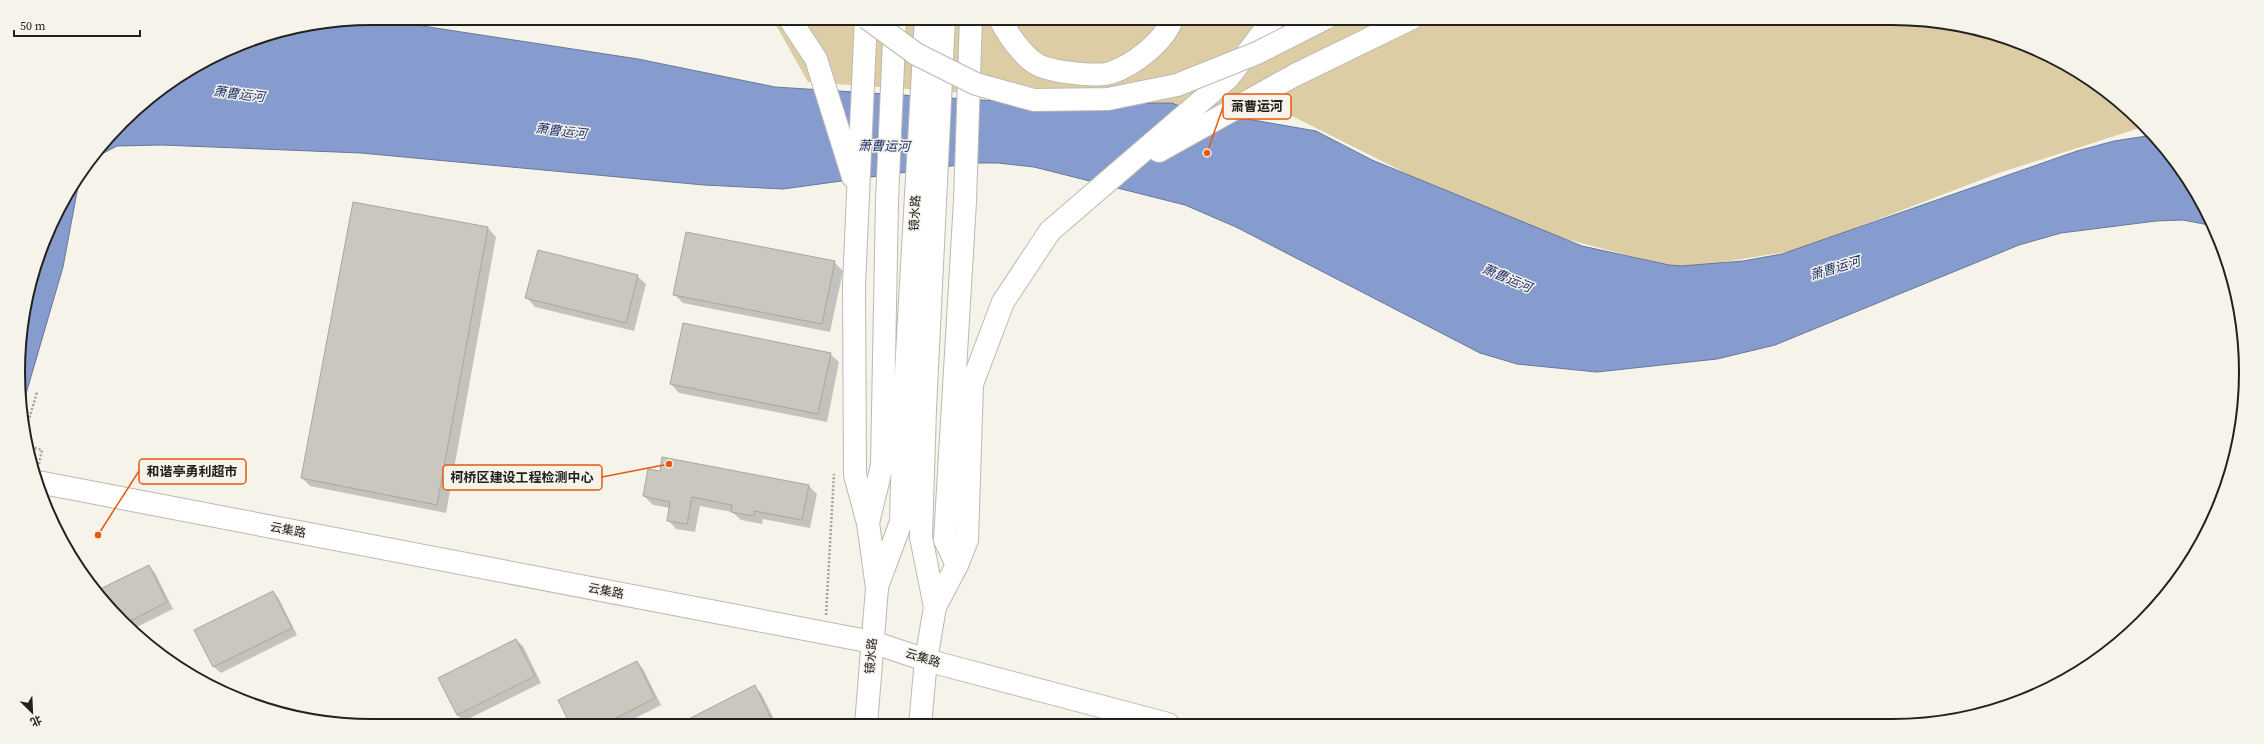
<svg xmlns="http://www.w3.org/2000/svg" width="2264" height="744" font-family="'Source Serif 4','Noto Sans SC',serif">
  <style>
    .green { fill: #dccda4 }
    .water { fill: #869cce; stroke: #687799 }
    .shadow { fill: #0003 }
    .building { fill: #cac7bf; stroke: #a8a69e }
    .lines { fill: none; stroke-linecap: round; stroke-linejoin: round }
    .secondary-casing { stroke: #bcb9b1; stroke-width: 24 }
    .primary-casing { stroke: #bcb9b1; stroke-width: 24 }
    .highway-casing { stroke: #bcb9b1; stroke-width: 24 }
    .path { stroke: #a4a29b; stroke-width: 2.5; stroke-dasharray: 2 2; stroke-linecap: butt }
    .secondary { stroke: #fff; stroke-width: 22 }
    .primary { stroke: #fff; stroke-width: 22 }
    .highway { stroke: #fff; stroke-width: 22 }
    .highway-bridge-casing { stroke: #bcb9b1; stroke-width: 24; stroke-linecap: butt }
    .highway-bridge { stroke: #fff; stroke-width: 22 }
    .labels { text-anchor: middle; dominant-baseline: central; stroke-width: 3; stroke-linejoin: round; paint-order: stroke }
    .street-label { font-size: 12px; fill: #22211e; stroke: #f6f3eb }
    .water-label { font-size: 13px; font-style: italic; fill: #1c326e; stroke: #f6f3eb }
    .rim { fill: none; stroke: #22211e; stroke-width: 2 }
    .leader { fill: none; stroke: #e8590c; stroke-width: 1.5 }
    .callout-dot { fill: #e8590c; stroke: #f6f3eb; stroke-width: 1.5 }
    .callout { fill: #f6f3eb; stroke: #e8590c; stroke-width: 1.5 }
    .callout-label { font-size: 13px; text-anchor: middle; font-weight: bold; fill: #22211e }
  </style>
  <rect width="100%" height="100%" fill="#f6f3eb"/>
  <!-- green -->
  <path class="green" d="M 772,18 L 1892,18 L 1961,25 L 2028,45 L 2089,78 L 2146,126 L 1999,173 L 1798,250 L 1680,269 L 1505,223 L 1292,116 L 808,82 Z"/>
  <!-- water -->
  <path class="water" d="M 370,18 L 638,59 L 775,87 L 1045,104 L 1172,103 L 1184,108 L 1316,131 L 1372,160 L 1582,246 L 1669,265 L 1681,266 L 1743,261 L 1782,254 L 2077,151 L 2114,141 L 2153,135 L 2186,176 L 2214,226 L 2183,220 L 2156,221 L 2061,233 L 2019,245 L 1775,345 L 1717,359 L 1597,372 L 1517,364 L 1480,353 L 1236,227 L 1185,205 L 1034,167 L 998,163 L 973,163 L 783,189 L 704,185 L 361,153 L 162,145 L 117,146 L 96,157 L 86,165 L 80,176 L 63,267 L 21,411 L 19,395 L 21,326 L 55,215 L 91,156 L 138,106 L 237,45 L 303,25 Z"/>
  <!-- shadow -->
  <path class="shadow" d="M 488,228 L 496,237 L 446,513 L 310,486 L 302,478 Z
    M 834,262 L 843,271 L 830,332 L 683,303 L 674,294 Z
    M 637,276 L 646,284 L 634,331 L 535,307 L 527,298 Z
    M 830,354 L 839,362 L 827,422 L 679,393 L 671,384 Z
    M 808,485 L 817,494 L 810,528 L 763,519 L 762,524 L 741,520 L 732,512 L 700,506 L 695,532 L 676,529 L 668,520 L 670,508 L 653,505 L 644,496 Z
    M 149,566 L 155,573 L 173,609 L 131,630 L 122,622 L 97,592 Z
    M 273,592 L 279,599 L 297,635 L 221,673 L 214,667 L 196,630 Z
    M 516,640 L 523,646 L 541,683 L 464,721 L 457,715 Z
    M 637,662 L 643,669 L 661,705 L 620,726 L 572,726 Z
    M 754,687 L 761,693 L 777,725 L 678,725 Z"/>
  <!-- building -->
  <path class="building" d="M 353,202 L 488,227 L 437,505 L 301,478 Z
    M 686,232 L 835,261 L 822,324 L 673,295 Z
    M 538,250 L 638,275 L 626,323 L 525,298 Z
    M 683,323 L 831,353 L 818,414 L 670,384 Z
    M 662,457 L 809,485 L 802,520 L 754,511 L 754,516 L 731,512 L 732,505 L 692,497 L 687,524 L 667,521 L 670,502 L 643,496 L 648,469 L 660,471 Z
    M 149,565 L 167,602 L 124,624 L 96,591 Z
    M 273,591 L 292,628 L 213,667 L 194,630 Z
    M 516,639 L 535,676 L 457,715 L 438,678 Z
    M 637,661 L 655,698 L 601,726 L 571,726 L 558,700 Z
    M 755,685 L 773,723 L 768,725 L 677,725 Z"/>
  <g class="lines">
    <!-- secondary casing -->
    <g class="secondary-casing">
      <path id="secondary" d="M 38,482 L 872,642 L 926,660 L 1168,724"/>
    </g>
    <!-- primary casing -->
    <g class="primary-casing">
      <path id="primary" d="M 957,565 L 945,540 L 965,201 L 971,18
        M 878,584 L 901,522 L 904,408 L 926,18
        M 866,725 L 877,588 L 868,523 L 882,465 L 887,201 L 895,18
        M 920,725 L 926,660 L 935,607 L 921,537 L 925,409 L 944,18"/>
    </g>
    <!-- highway casing -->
    <g class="highway-casing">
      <path id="highway" d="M 789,18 L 816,59 L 853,177
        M 866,18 L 854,284 L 855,475 L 868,523
        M 1000,18 C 1005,31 1023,56 1035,63 C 1047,72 1096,77 1110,73 C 1132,66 1166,41 1172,18
        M 1159,151 L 1295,75 L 1412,18
        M 935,607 L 957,565 L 967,540 L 972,384 L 1003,302 L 1050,231 L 1228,78 L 1274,18"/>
    </g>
    <!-- path -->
    <path class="path" d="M 25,433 L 37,392
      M 27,446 L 42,450 L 39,464
      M 826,615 L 834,474"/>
    <!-- secondary -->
    <use href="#secondary" class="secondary"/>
    <!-- primary -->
    <use href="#primary" class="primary"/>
    <!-- highway -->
    <use href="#highway" class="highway"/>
    <!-- highway-bridge casing -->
    <g class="highway-bridge-casing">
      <path id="highway-bridge" d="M 867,18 L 916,54 L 976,84 L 1034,100 L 1108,99 L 1177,85 L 1257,53 L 1326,18"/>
    </g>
    <!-- highway-bridge -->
    <use href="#highway-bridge" class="highway-bridge"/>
  </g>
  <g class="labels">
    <!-- street labels -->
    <g class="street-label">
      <text transform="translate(915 213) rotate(-87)">镜水路</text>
      <text transform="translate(288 530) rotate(11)">云集路</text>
      <text transform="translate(606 591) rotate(11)">云集路</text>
      <text transform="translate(871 656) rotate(-85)">镜水路</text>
      <text transform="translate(923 658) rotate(17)">云集路</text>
    </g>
    <!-- water labels -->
    <g class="water-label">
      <text transform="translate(239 94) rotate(7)">萧曹运河</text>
      <text transform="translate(561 131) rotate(7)">萧曹运河</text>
      <text transform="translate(884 146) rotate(1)">萧曹运河</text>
      <text transform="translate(1835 268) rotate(-17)">萧曹运河</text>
      <text transform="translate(1507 278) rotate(23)">萧曹运河</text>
    </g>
  </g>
  <!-- crop -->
  <path d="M0 0H2264V744H0ZM372 25H1892A347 347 0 0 1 2239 372V372A347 347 0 0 1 1892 719H372A347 347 0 0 1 25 372V372A347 347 0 0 1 372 25Z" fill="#f6f3eb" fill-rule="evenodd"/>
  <path class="rim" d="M372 25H1892A347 347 0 0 1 2239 372V372A347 347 0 0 1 1892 719H372A347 347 0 0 1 25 372V372A347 347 0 0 1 372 25Z"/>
  <!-- callouts -->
  <path class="leader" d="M1207 153L1223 107M98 535L139 471M669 464L602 477"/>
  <g class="callout-dot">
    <circle cx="1207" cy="153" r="4"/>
    <circle cx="98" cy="535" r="4"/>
    <circle cx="669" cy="464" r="4"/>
  </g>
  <g class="callout">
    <rect x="1223" y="94" width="68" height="25" rx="4"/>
    <rect x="139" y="459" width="107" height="25" rx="4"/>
    <rect x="443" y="465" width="159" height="25" rx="4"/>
  </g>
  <g class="callout-label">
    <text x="1257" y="111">萧曹运河</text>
    <text x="192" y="476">和谐亭勇利超市</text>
    <text x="522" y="482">柯桥区建设工程检测中心</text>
  </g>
  <!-- north arrow -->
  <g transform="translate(32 712) rotate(156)" stroke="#f6f3eb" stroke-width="3" paint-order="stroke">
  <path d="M0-3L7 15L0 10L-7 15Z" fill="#22211e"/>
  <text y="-6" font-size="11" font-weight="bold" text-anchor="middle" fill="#22211e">北</text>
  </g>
  <!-- scale -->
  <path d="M14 30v6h126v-6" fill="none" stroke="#22211e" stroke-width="2"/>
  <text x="20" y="30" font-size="12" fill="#22211e" stroke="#f6f3eb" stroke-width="3" paint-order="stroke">50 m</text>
</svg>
